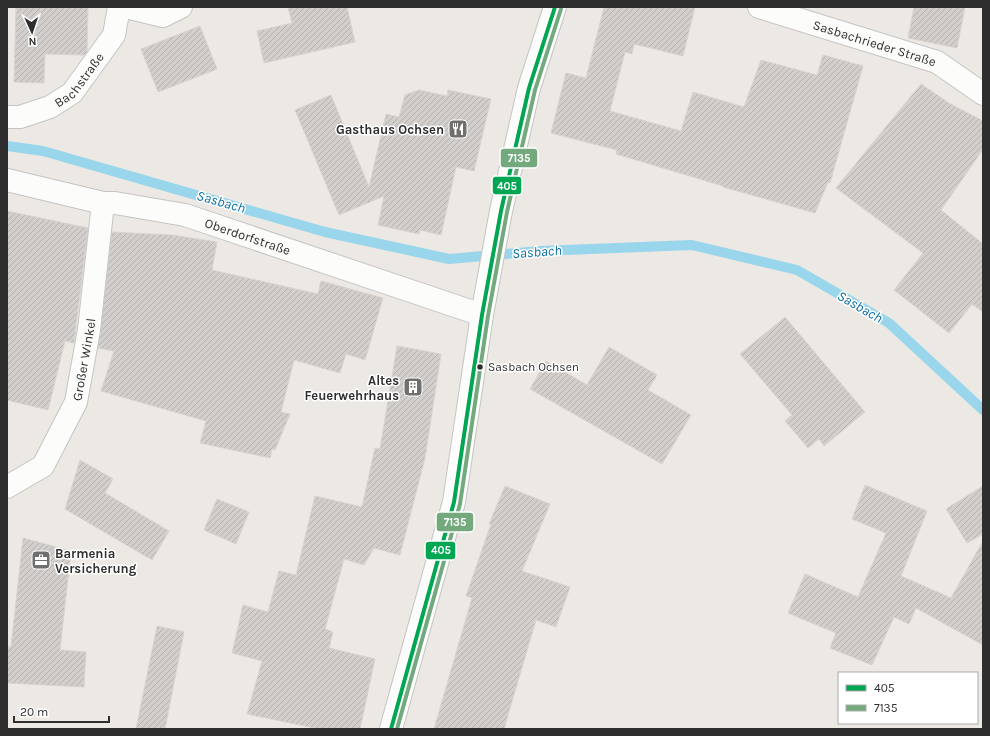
<svg xmlns="http://www.w3.org/2000/svg" width="990" height="736" font-family="Karla,sans-serif">
  <style>
    .lines { fill: none; stroke-linecap: round; stroke-linejoin: round }
    .stream { stroke: #99d6ec; stroke-width: 10 }
    .building { fill: url(#building-hatch); stroke: #d7d4d0 }
    .minor-casing { stroke: #c5c4c5; stroke-width: 24 }
    .minor { stroke: #fcfcfb; stroke-width: 22 }
    .bus-1-casing { stroke: #fff; stroke-width: 7 }
    .bus-2-casing { stroke: #fff; stroke-width: 7 }
    .bus-1 { stroke: #00a651; stroke-width: 4 }
    .bus-2 { stroke: #73a97d; stroke-width: 4 }
    .bus-dot { fill: #2e2e2e; stroke: #fff; stroke-width: 1.5 }
    .labels { text-anchor: middle; dominant-baseline: central; stroke-width: 3; stroke-linejoin: round; paint-order: stroke }
    .bus-label { font-size: 12px; fill: #2e2e2e; stroke: #fff; text-anchor: start }
    .street-label { font-size: 13px; fill: #2e2e2e; stroke: #fff }
    .poi-label { font-size: 13px; font-weight: bold; fill: #2e2e2e; stroke: #fff; text-anchor: end }
    .water-label { font-size: 14px; font-style: italic; fill: #0d6fa3; stroke: #fff }
    .line-badge { stroke: #fff; stroke-width: 1.5 }
    .badge-label { font-size: 11px; text-anchor: middle; font-weight: bold; fill: #fff }
  </style>
  <defs>
    <pattern id="building-hatch" width="6" height="6" patternUnits="userSpaceOnUse"><rect width="6" height="6" fill="#d1cecb"/><path d="M-1 1l2-2M0 6l6-6M5 7l2-2" fill="none" stroke="#b4b1af"/></pattern>
  </defs>
  <rect width="100%" height="100%" fill="#ece8e4"/>
  <g class="lines">
    <!-- stream -->
    <path class="stream" d="M 7,146 L 43,151 L 325,232 L 449,259 L 540,251 L 692,245 L 797,270 L 889,323 L 983,410"/>
  </g>
  <!-- building -->
  <path class="building" d="M 16,7 L 88,7 L 87,52 L 84,55 L 45,54 L 44,83 L 14,82 Z
    M 288,7 L 347,7 L 355,42 L 264,63 L 257,31 L 292,23 Z
    M 604,7 L 695,7 L 683,56 L 634,44 L 632,54 L 625,52 L 610,111 L 681,131 L 693,92 L 744,107 L 761,60 L 817,75 L 823,55 L 863,66 L 830,183 L 828,182 L 815,213 L 723,187 L 723,186 L 616,154 L 617,150 L 551,133 L 566,73 L 586,78 Z
    M 914,7 L 965,7 L 957,48 L 908,38 Z
    M 200,26 L 217,69 L 158,92 L 141,49 Z
    M 921,84 L 949,103 L 983,121 L 983,149 L 941,210 L 983,244 L 983,312 L 972,304 L 949,333 L 894,290 L 923,253 L 836,188 Z
    M 419,90 L 447,96 L 448,90 L 491,99 L 474,171 L 456,167 L 441,235 L 420,230 L 419,234 L 378,225 L 384,196 L 339,215 L 295,110 L 331,95 L 369,187 L 386,114 L 399,117 L 405,95 Z
    M 7,211 L 88,228 L 74,343 L 65,341 L 48,410 L 7,400 Z
    M 112,232 L 172,235 L 217,242 L 212,270 L 318,294 L 321,281 L 383,298 L 365,360 L 346,354 L 340,373 L 294,360 L 281,412 L 290,414 L 275,450 L 272,449 L 270,458 L 200,443 L 206,421 L 101,391 L 114,351 L 98,348 Z
    M 785,317 L 865,412 L 824,446 L 819,439 L 808,448 L 785,421 L 792,415 L 740,354 Z
    M 397,346 L 441,354 L 425,458 L 400,555 L 374,548 L 364,565 L 344,559 L 325,629 L 333,632 L 329,648 L 375,659 L 360,729 L 319,729 L 247,714 L 262,661 L 232,653 L 243,605 L 268,612 L 279,571 L 296,575 L 315,496 L 362,507 L 375,448 L 380,449 Z
    M 609,347 L 657,375 L 648,390 L 691,415 L 662,464 L 530,389 L 546,361 L 587,385 Z
    M 80,460 L 113,479 L 105,493 L 169,531 L 152,560 L 65,509 Z
    M 865,485 L 927,511 L 901,576 L 951,598 L 983,541 L 983,645 L 916,608 L 909,624 L 894,617 L 872,665 L 830,648 L 836,633 L 788,613 L 805,574 L 858,597 L 886,533 L 852,519 Z
    M 505,486 L 550,504 L 522,571 L 570,587 L 556,627 L 536,620 L 504,729 L 434,729 L 472,598 L 466,596 L 491,524 L 489,524 Z
    M 983,486 L 983,534 L 967,543 L 946,509 Z
    M 217,499 L 249,512 L 236,544 L 204,530 Z
    M 23,538 L 71,551 L 60,650 L 86,652 L 84,687 L 7,683 L 7,647 L 11,647 Z
    M 157,626 L 184,632 L 165,729 L 136,729 Z"/>
  <g class="lines">
    <!-- minor casing -->
    <g class="minor-casing">
      <g id="minor">
        <path d="M 126,7 L 163,16 L 181,7"/>
        <path id="s1" d="M 759,7 L 937,62 L 983,94"/>
        <path id="s2" d="M 7,117 L 20,117 L 50,107 L 72,93 L 114,35 L 119,7"/>
        <path id="s3" d="M 7,180 L 103,203 L 115,203 L 185,215 L 482,315"/>
        <path id="s4" d="M 7,487 L 43,466 L 76,402 L 89,330 L 103,203"/>
        <path d="M 391,729 L 454,502 L 482,315 L 501,211 L 529,88 L 555,7"/>
      </g>
    </g>
    <!-- minor -->
    <use href="#minor" class="minor"/>
    <!-- bus-1 casing -->
    <g class="bus-1-casing">
      <path id="bus-1" d="M 391,729 L 454,502 L 482,315 L 501,211 L 529,88 L 555,7"/>
    </g>
    <!-- bus-2 casing -->
    <g class="bus-2-casing">
      <path id="bus-2" d="M 397,729 L 460,504 L 488,316 L 507,212 L 535,90 L 561,9"/>
    </g>
    <!-- bus-1 -->
    <use href="#bus-1" class="bus-1"/>
    <!-- bus-2 -->
    <use href="#bus-2" class="bus-2"/>
  </g>
  <!-- icons -->
  <defs>
    <g id="restaurant-square" transform="scale(1)"><rect x="-9" y="-9" width="18" height="18" rx="4" fill="#706f6e" stroke="#fff"/><path d="M-5-6h1v4h1v-4h1v4h1v-4h1v5L-1.5 .5V6h-2V.5L-5-1ZM5-6V6H3V1.5H1.5Q1.5-4 5-6Z" fill="#fff"/></g>
    <g id="building-square" transform="scale(1)"><rect x="-9" y="-9" width="18" height="18" rx="4" fill="#706f6e" stroke="#fff"/><path d="M-4-6H4V6H1V3H-1V6H-4ZM-2.5-4.3h1.7v1.8h-1.7ZM.8-4.3h1.7v1.8H.8ZM-2.5-1h1.7V.8h-1.7ZM.8-1h1.7V.8H.8Z" fill="#fff"/></g>
    <g id="office-square" transform="scale(1)"><rect x="-9" y="-9" width="18" height="18" rx="4" fill="#706f6e" stroke="#fff"/><path d="M-6-3h4V-5.5h4V-3h4V5H-6ZM-1-4.5V-3h2v-1.5ZM-6 0V1H6V0Z" fill="#fff"/></g>
  </defs>
  <g fill-rule="evenodd">
    <use href="#restaurant-square" x="458" y="129"/>
    <use href="#building-square" x="413" y="387"/>
    <use href="#office-square" x="41" y="560"/>
  </g>
  <!-- markers -->
  <circle class="bus-dot" cx="480" cy="367" r="3.5"/>
  <g class="labels">
    <!-- bus labels -->
    <g class="bus-label">
      <text x="488" y="367">Sasbach Ochsen</text>
    </g>
    <!-- street labels -->
    <g class="street-label">
      <text stroke="none"><textPath href="#s1" startOffset="121">Sasbachrieder Straße</textPath></text>
      <text stroke="none"><textPath href="#s2" startOffset="85">Bachstraße</textPath></text>
      <text stroke="none"><textPath href="#s3" startOffset="248">Oberdorfstraße</textPath></text>
      <text stroke="none"><textPath href="#s4" startOffset="157">Großer Winkel</textPath></text>
    </g>
    <!-- poi labels -->
    <g class="poi-label">
      <text x="444" y="129">Gasthaus Ochsen</text>
      <text x="399" y="380">Altes<tspan x="399" dy="15">Feuerwehrhaus</tspan></text>
      <text x="55" y="553" text-anchor="start">Barmenia<tspan x="55" dy="15">Versicherung</tspan></text>
    </g>
    <!-- water labels -->
    <g class="water-label">
      <text transform="translate(221 202) rotate(16)">Sasbach</text>
      <text transform="translate(537 252) rotate(-4)">Sasbach</text>
      <text transform="translate(860 307) rotate(30)">Sasbach</text>
    </g>
  </g>
  <g class="line-badge">
    <rect x="500" y="148" width="38" height="20" rx="4" fill="#73a97d"/>
    <rect x="492" y="176" width="30" height="19" rx="4" fill="#00a651"/>
    <rect x="436" y="512" width="38" height="20" rx="4" fill="#73a97d"/>
    <rect x="425" y="541" width="31" height="19" rx="4" fill="#00a651"/>
  </g>
  <g class="badge-label">
    <text x="519" y="162">7135</text>
    <text x="507" y="190">405</text>
    <text x="455" y="526">7135</text>
    <text x="441" y="554">405</text>
  </g>
  <!-- border -->
  <rect width="990" height="736" fill="none" stroke="#2e2e2e" stroke-width="16"/>
  <!-- legend -->
  <rect x="838" y="672" width="140" height="52" fill="#ffffff" stroke="#ababab"/>
  <rect x="846" y="685" width="20" height="6" fill="#00a651" stroke="#ababab"/>
  <text x="874" y="692" font-size="12" fill="#2e2e2e">405</text>
  <rect x="846" y="705" width="20" height="6" fill="#73a97d" stroke="#ababab"/>
  <text x="874" y="712" font-size="12" fill="#2e2e2e">7135</text>
  <!-- north arrow -->
  <g transform="translate(32 32) rotate(177)" stroke="#ffffff" stroke-width="3" paint-order="stroke">
  <path d="M0-3L7 15L0 10L-7 15Z" fill="#2e2e2e"/>
  <text y="-6" font-size="11" font-weight="bold" text-anchor="middle" fill="#2e2e2e">N</text>
  </g>
  <!-- scale -->
  <path d="M14 716v6h95v-6" fill="none" stroke="#2e2e2e" stroke-width="2"/>
  <text x="20" y="716" font-size="12" fill="#2e2e2e" stroke="#ffffff" stroke-width="3" paint-order="stroke">20 m</text>
</svg>
